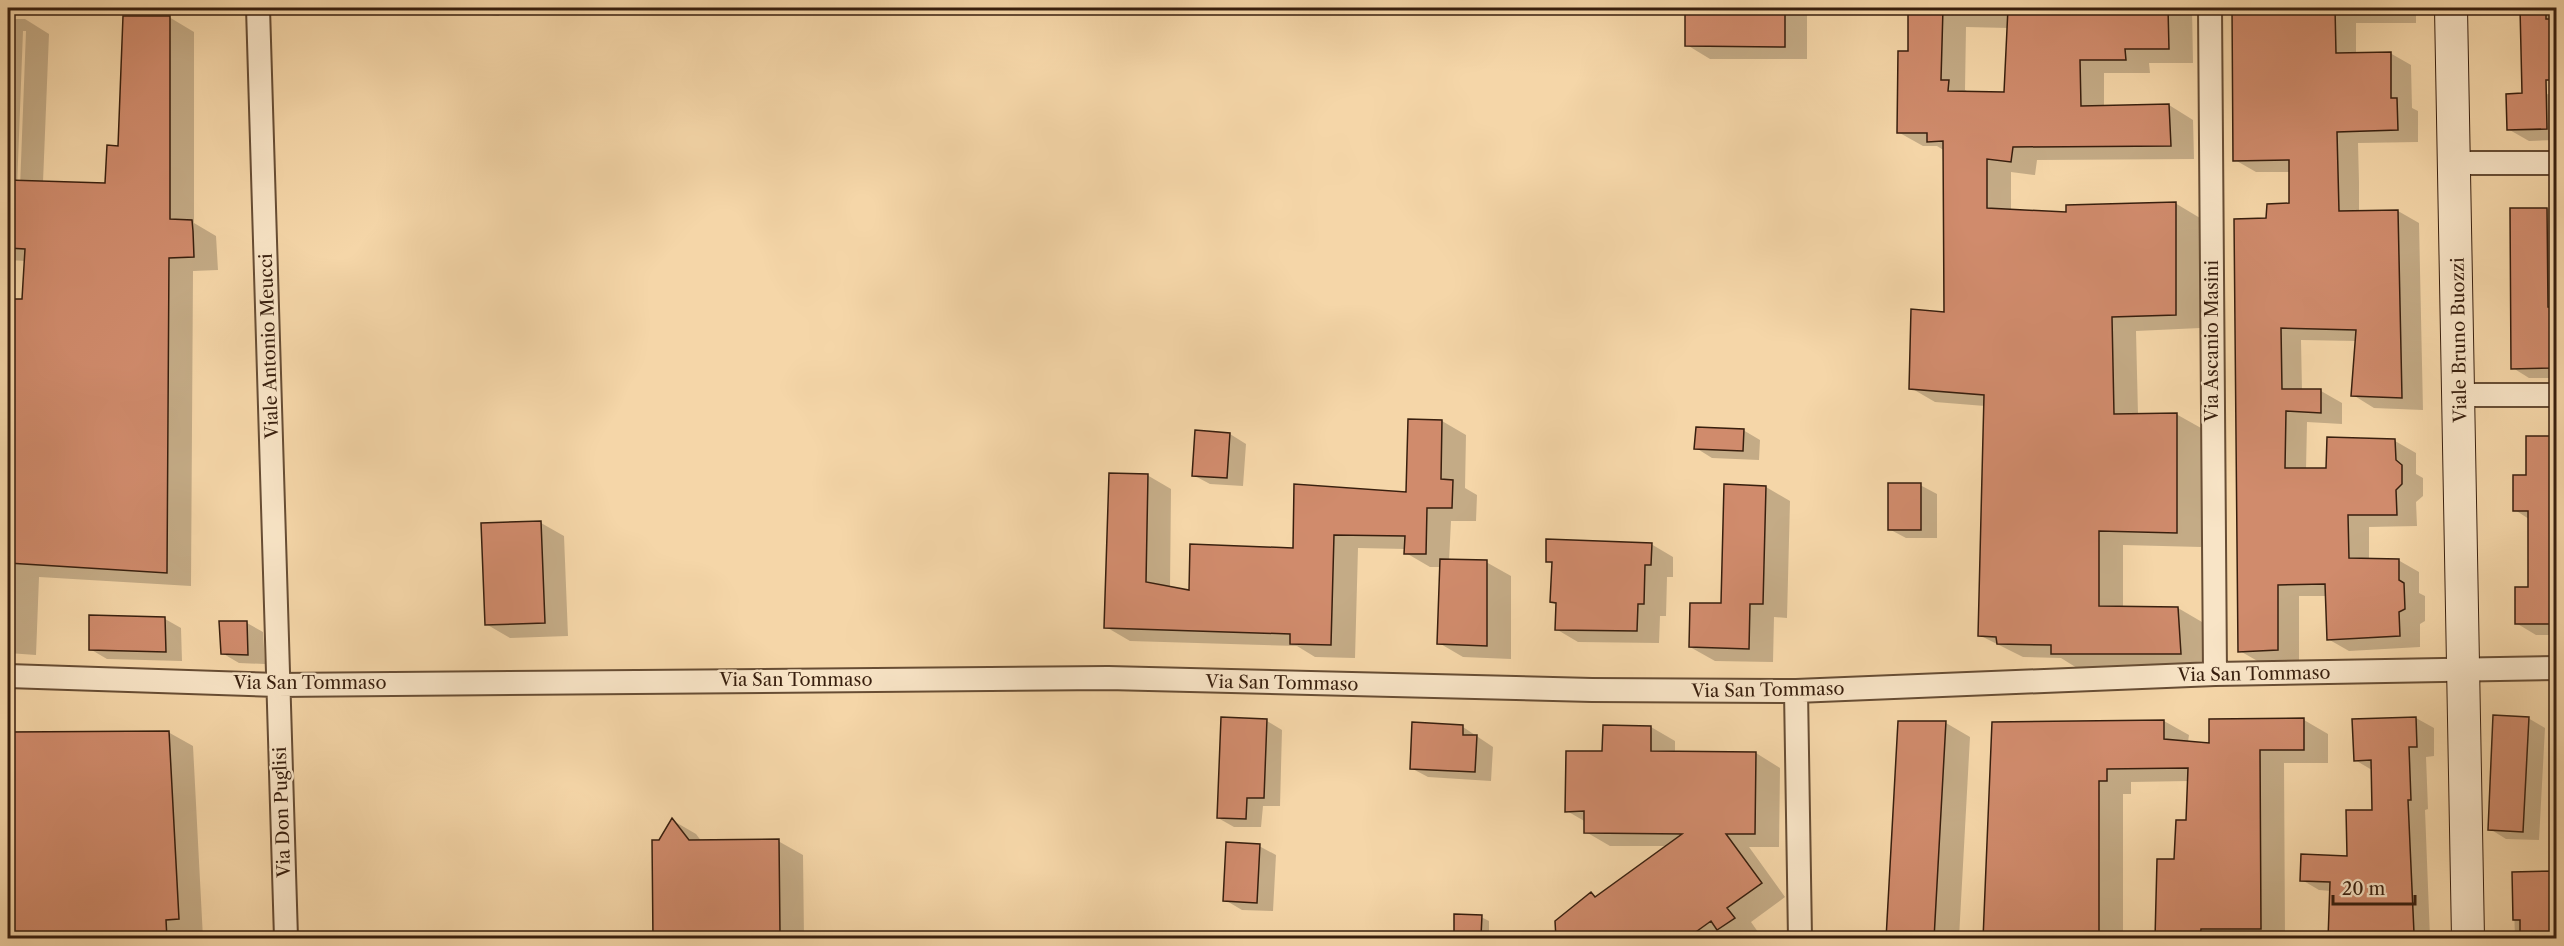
<svg xmlns="http://www.w3.org/2000/svg" width="2564" height="946" font-family="'Libre Caslon Text',serif">
  <style>
    .shadow { fill: #0003; fill-rule: evenodd }
    .building { fill: #d08b6c; stroke: #381f0e; stroke-width: 1.5 }
    .lines { fill: none; stroke-linecap: round; stroke-linejoin: round }
    .minor-casing { stroke: #674d34; stroke-width: 26 }
    .secondary-casing { stroke: #381f0e; stroke-width: 34 }
    .minor { stroke: #f8e4c6; stroke-width: 22 }
    .secondary { stroke: #f8e4c6; stroke-width: 32 }
    .labels { text-anchor: middle; dominant-baseline: central; stroke-width: 5; stroke-linejoin: round; paint-order: stroke }
    .street-label { font-size: 18px; fill: #381f0e; stroke: #f8e4c6 }
  </style>
  <rect width="100%" height="100%" fill="#f5d6a8"/>
  <filter id="stains"><feTurbulence type="fractalNoise" baseFrequency=".00333" numOctaves="4"/><feColorMatrix values="0 0 0 0 .2 0 0 0 0 .09 0 0 0 0 .02 0 0 0 .5 -.17"/></filter>
  <radialGradient id="worn" r=".72"><stop offset=".6" stop-color="#630" stop-opacity="0"/><stop offset="1" stop-color="#630" stop-opacity=".3"/></radialGradient>
  <!-- shadow -->
  <path class="shadow" d="M 460,8 L 500,8 L 499,16 L 470,13 Z
    M 1687,8 L 1816,8 L 1816,10 L 1807,10 L 1807,59 L 1710,59 L 1687,45 Z
    M 1909,8 L 2192,8 L 2193,63 L 2149,63 L 2150,73 L 2104,73 L 2104,107 L 2169,105 L 2193,120 L 2194,159 L 2037,160 L 2035,175 L 2011,172 L 2011,210 L 2068,213 L 2175,203 L 2200,218 L 2200,328 L 2136,331 L 2138,415 L 2176,414 L 2201,428 L 2201,547 L 2123,545 L 2123,608 L 2178,608 L 2202,622 L 2205,667 L 2077,668 L 2061,658 L 2023,657 L 1979,635 L 1985,406 L 1935,402 L 1911,388 L 1945,314 L 1945,151 L 1937,146 L 1923,146 L 1898,132 L 1909,52 ZM 1966,27 L 2009,28 L 2006,94 L 1970,93 L 1965,90 Z
    M 2233,8 L 2416,8 L 2416,23 L 2356,23 L 2356,54 L 2390,53 L 2411,65 L 2412,108 L 2418,111 L 2418,142 L 2358,143 L 2359,182 L 2359,212 L 2398,211 L 2419,223 L 2423,410 L 2374,408 L 2353,395 L 2357,341 L 2301,340 L 2302,391 L 2321,391 L 2342,403 L 2342,424 L 2307,422 L 2306,470 L 2328,470 L 2395,441 L 2416,453 L 2416,474 L 2423,478 L 2423,496 L 2416,502 L 2417,526 L 2369,527 L 2369,560 L 2398,560 L 2419,572 L 2419,593 L 2425,596 L 2425,621 L 2420,624 L 2420,647 L 2349,651 L 2328,639 L 2327,596 L 2299,596 L 2299,661 L 2261,663 L 2240,651 L 2268,219 L 2290,204 L 2290,172 L 2256,172 L 2235,160 Z
    M 2507,8 L 2556,8 L 2556,64 L 2541,65 L 2522,16 Z
    M 169,17 L 194,32 L 194,223 L 216,236 L 218,270 L 193,271 L 191,586 L 39,577 L 36,655 L 8,653 L 8,300 L 23,301 L 26,261 L 8,260 L 8,19 L 25,19 L 49,34 L 43,182 L 107,184 ZM 23,31 L 26,31 L 20,188 L 17,188 Z
    M 2556,94 L 2556,140 L 2529,141 L 2508,129 L 2508,95 Z
    M 2556,208 L 2556,378 L 2529,378 L 2513,368 L 2512,210 Z
    M 1442,421 L 1466,435 L 1465,488 L 1477,495 L 1476,521 L 1451,521 L 1449,561 L 1486,562 L 1511,576 L 1511,659 L 1463,657 L 1439,643 L 1441,567 L 1430,567 L 1406,553 L 1406,549 L 1358,548 L 1355,658 L 1315,657 L 1297,646 L 1130,641 L 1106,627 L 1147,475 L 1171,489 L 1170,588 L 1190,592 L 1294,550 L 1407,494 Z
    M 1743,430 L 1760,440 L 1759,460 L 1712,458 L 1696,448 Z
    M 1230,434 L 1246,444 L 1243,486 L 1210,484 L 1193,475 Z
    M 2556,437 L 2556,635 L 2536,635 L 2516,623 L 2529,589 L 2529,519 L 2515,510 L 2527,476 L 2528,438 Z
    M 1920,485 L 1937,494 L 1937,538 L 1906,538 L 1889,529 Z
    M 1766,487 L 1790,501 L 1787,618 L 1774,617 L 1773,662 L 1715,661 L 1690,647 L 1722,605 Z
    M 541,523 L 564,536 L 568,636 L 510,638 L 486,624 Z
    M 1651,544 L 1673,557 L 1673,577 L 1667,577 L 1666,616 L 1660,616 L 1659,643 L 1578,642 L 1556,629 L 1557,605 L 1551,601 L 1553,564 L 1547,561 Z
    M 165,619 L 181,628 L 182,661 L 107,659 L 90,649 Z
    M 247,623 L 263,632 L 265,664 L 239,663 L 222,653 Z
    M 2416,718 L 2434,728 L 2434,756 L 2426,757 L 2428,809 L 2425,810 L 2430,938 L 2329,938 L 2331,891 L 2319,890 L 2302,880 L 2348,857 L 2373,811 L 2372,770 L 2355,760 L 2354,721 Z
    M 2528,718 L 2545,728 L 2539,840 L 2506,839 L 2490,829 Z
    M 1222,719 L 1267,721 L 1282,730 L 1280,806 L 1263,806 L 1261,827 L 1234,827 L 1218,818 Z
    M 2304,720 L 2328,734 L 2328,763 L 2284,763 L 2285,938 L 2156,938 L 2187,821 L 2189,781 L 2131,782 L 2131,794 L 2123,794 L 2123,938 L 1984,938 L 1993,723 L 2164,721 L 2189,735 L 2188,742 L 2210,744 Z
    M 1899,723 L 1946,723 L 1970,737 L 1959,938 L 1887,938 Z
    M 1463,727 L 1493,747 L 1491,781 L 1428,777 L 1411,768 Z
    M 1651,727 L 1675,741 L 1675,753 L 1756,753 L 1780,768 L 1779,847 L 1749,847 L 1785,897 L 1751,922 L 1758,932 L 1750,938 L 1557,938 L 1591,894 L 1598,897 L 1667,846 L 1610,846 L 1586,832 L 1586,822 L 1567,811 L 1603,753 Z
    M 168,732 L 193,746 L 203,938 L 9,938 L 8,733 Z
    M 672,820 L 696,834 L 702,842 L 778,841 L 803,855 L 804,938 L 654,938 Z
    M 1259,846 L 1276,855 L 1273,911 L 1242,910 L 1225,900 Z
    M 2556,872 L 2556,938 L 2515,938 L 2513,873 Z
    M 1481,917 L 1489,921 L 1489,938 L 1461,938 L 1455,935 Z"/>
  <!-- building -->
  <path class="building" d="M 1685,8 L 1785,8 L 1785,47 L 1685,46 Z
    M 1908,8 L 1943,8 L 1941,80 L 1949,80 L 1948,91 L 2004,92 L 2008,8 L 2168,8 L 2169,49 L 2125,49 L 2126,60 L 2080,60 L 2081,106 L 2169,104 L 2171,146 L 2013,147 L 2011,162 L 1987,159 L 1987,208 L 2066,212 L 2066,205 L 2176,202 L 2176,315 L 2112,317 L 2114,414 L 2177,413 L 2177,533 L 2099,531 L 2099,606 L 2178,607 L 2181,654 L 2051,654 L 2051,645 L 1997,644 L 1996,637 L 1978,636 L 1984,395 L 1909,389 L 1911,309 L 1944,312 L 1943,141 L 1927,142 L 1927,133 L 1897,133 L 1898,51 L 1908,51 Z
    M 2232,8 L 2335,8 L 2336,53 L 2391,52 L 2391,98 L 2397,98 L 2398,130 L 2337,132 L 2339,211 L 2398,210 L 2402,398 L 2351,396 L 2356,330 L 2281,328 L 2282,389 L 2321,389 L 2321,413 L 2286,411 L 2285,468 L 2326,468 L 2327,437 L 2395,439 L 2396,460 L 2402,465 L 2402,484 L 2396,490 L 2397,515 L 2348,515 L 2349,558 L 2399,559 L 2399,580 L 2404,583 L 2405,609 L 2399,612 L 2400,636 L 2327,640 L 2325,584 L 2278,585 L 2278,650 L 2238,652 L 2234,219 L 2266,218 L 2267,204 L 2289,203 L 2289,160 L 2233,161 Z
    M 2520,8 L 2546,8 L 2546,19 L 2556,19 L 2556,80 L 2546,80 L 2547,129 L 2507,130 L 2506,94 L 2522,93 Z
    M 123,16 L 170,16 L 170,219 L 192,220 L 193,231 L 194,257 L 169,258 L 167,573 L 8,563 L 8,299 L 22,299 L 25,249 L 8,248 L 8,180 L 105,183 L 107,145 L 118,146 Z
    M 2510,208 L 2547,208 L 2548,307 L 2550,307 L 2552,368 L 2511,369 Z
    M 1408,419 L 1442,420 L 1441,479 L 1453,480 L 1452,508 L 1427,508 L 1426,554 L 1404,554 L 1405,536 L 1334,535 L 1331,645 L 1290,644 L 1290,634 L 1104,628 L 1109,473 L 1148,474 L 1146,582 L 1189,590 L 1190,544 L 1293,548 L 1294,484 L 1406,492 Z
    M 1696,427 L 1744,429 L 1743,451 L 1694,449 Z
    M 1195,430 L 1230,433 L 1227,478 L 1192,476 Z
    M 2526,436 L 2556,436 L 2556,466 L 2553,466 L 2556,624 L 2515,624 L 2515,587 L 2528,587 L 2528,511 L 2513,511 L 2513,475 L 2526,475 Z
    M 1888,483 L 1921,483 L 1921,530 L 1888,530 Z
    M 1724,484 L 1766,486 L 1763,604 L 1750,604 L 1749,649 L 1689,647 L 1690,603 L 1721,603 Z
    M 541,521 L 545,623 L 485,625 L 481,523 Z
    M 1546,539 L 1652,543 L 1651,565 L 1645,565 L 1644,604 L 1638,604 L 1637,631 L 1555,630 L 1556,603 L 1550,602 L 1552,562 L 1546,562 Z
    M 1440,559 L 1487,560 L 1487,646 L 1437,644 Z
    M 89,615 L 165,617 L 166,652 L 89,650 Z
    M 219,621 L 247,621 L 248,655 L 221,654 Z
    M 2493,715 L 2529,717 L 2523,832 L 2488,830 Z
    M 1221,717 L 1267,719 L 1264,798 L 1247,798 L 1246,819 L 1217,818 Z
    M 2416,717 L 2417,747 L 2409,747 L 2411,800 L 2408,800 L 2414,933 L 2351,934 L 2350,939 L 2328,939 L 2330,882 L 2300,881 L 2301,854 L 2347,856 L 2346,810 L 2372,810 L 2371,760 L 2354,761 L 2352,719 Z
    M 2304,718 L 2304,750 L 2260,750 L 2261,929 L 2201,929 L 2200,939 L 2155,939 L 2157,859 L 2174,859 L 2176,820 L 2186,820 L 2188,768 L 2107,769 L 2107,781 L 2099,781 L 2099,939 L 1983,939 L 1992,722 L 2164,720 L 2164,739 L 2209,743 L 2209,719 Z
    M 1898,721 L 1946,721 L 1934,939 L 1886,939 Z
    M 1412,722 L 1463,725 L 1463,735 L 1477,735 L 1475,772 L 1410,769 Z
    M 1603,725 L 1651,726 L 1651,751 L 1756,752 L 1755,834 L 1726,834 L 1762,883 L 1727,908 L 1735,918 L 1717,930 L 1711,921 L 1686,939 L 1556,939 L 1555,921 L 1591,892 L 1595,897 L 1682,834 L 1584,833 L 1584,811 L 1565,812 L 1566,751 L 1602,751 Z
    M 169,731 L 179,919 L 166,920 L 167,939 L 8,939 L 8,732 Z
    M 672,818 L 689,840 L 779,839 L 780,933 L 738,933 L 738,939 L 653,939 L 652,840 L 659,840 Z
    M 1226,842 L 1260,844 L 1257,903 L 1223,901 Z
    M 2556,871 L 2556,939 L 2520,939 L 2520,920 L 2513,920 L 2512,872 Z
    M 1454,914 L 1482,915 L 1481,937 L 1454,936 Z"/>
  <g class="lines">
    <!-- minor casing -->
    <g class="minor-casing">
      <path id="minor" d="M 258,8 L 286,938
        M 2210,8 L 2215,674
        M 2456,163 L 2556,163
        M 2460,395 L 2556,395
        M 8,676 L 277,685 L 1108,678 L 1592,690 L 1796,691 L 2215,674 L 2556,668
        M 1796,691 L 1800,938"/>
    </g>
    <!-- secondary casing -->
    <g class="secondary-casing">
      <path id="secondary" d="M 2451,8 L 2468,938"/>
    </g>
    <!-- minor -->
    <use href="#minor" class="minor"/>
    <!-- secondary -->
    <use href="#secondary" class="secondary"/>
  </g>
  <g class="labels">
    <!-- street labels -->
    <g class="street-label">
      <text transform="translate(2459 340) rotate(-91)">Viale Bruno Buozzi</text>
      <text transform="translate(2212 341) rotate(-90)">Via Ascanio Masini</text>
      <text transform="translate(269 346) rotate(-92)">Viale Antonio Meucci</text>
      <text transform="translate(2254 674) rotate(-1)">Via San Tommaso</text>
      <text x="796" y="680">Via San Tommaso</text>
      <text x="310" y="683">Via San Tommaso</text>
      <text transform="translate(1282 683) rotate(1)">Via San Tommaso</text>
      <text transform="translate(1768 690) rotate(-1)">Via San Tommaso</text>
      <text transform="translate(282 812) rotate(-92)">Via Don Puglisi</text>
    </g>
  </g>
  <!-- margin -->
  <rect width="2564" height="946" fill="none" stroke="#f5d6a8" stroke-width="30"/>
  <rect x="9" y="9" width="2546" height="928" fill="none" stroke="#381f0e" stroke-width="3"/>
  <rect x="15" y="15" width="2534" height="916" fill="none" stroke="#381f0e" stroke-width="1.5"/>
  <!-- scale -->
  <path d="M2333 895v9h82v-9" fill="none" stroke="#381f0e" stroke-width="3"/>
  <text x="2342" y="895" font-size="18" fill="#381f0e" stroke="#f8e4c6" stroke-width="4.5" paint-order="stroke">20 m</text>
  <rect width="100%" height="100%" filter="url(#stains)"/>
  <rect width="100%" height="100%" fill="url(#worn)"/>
</svg>
